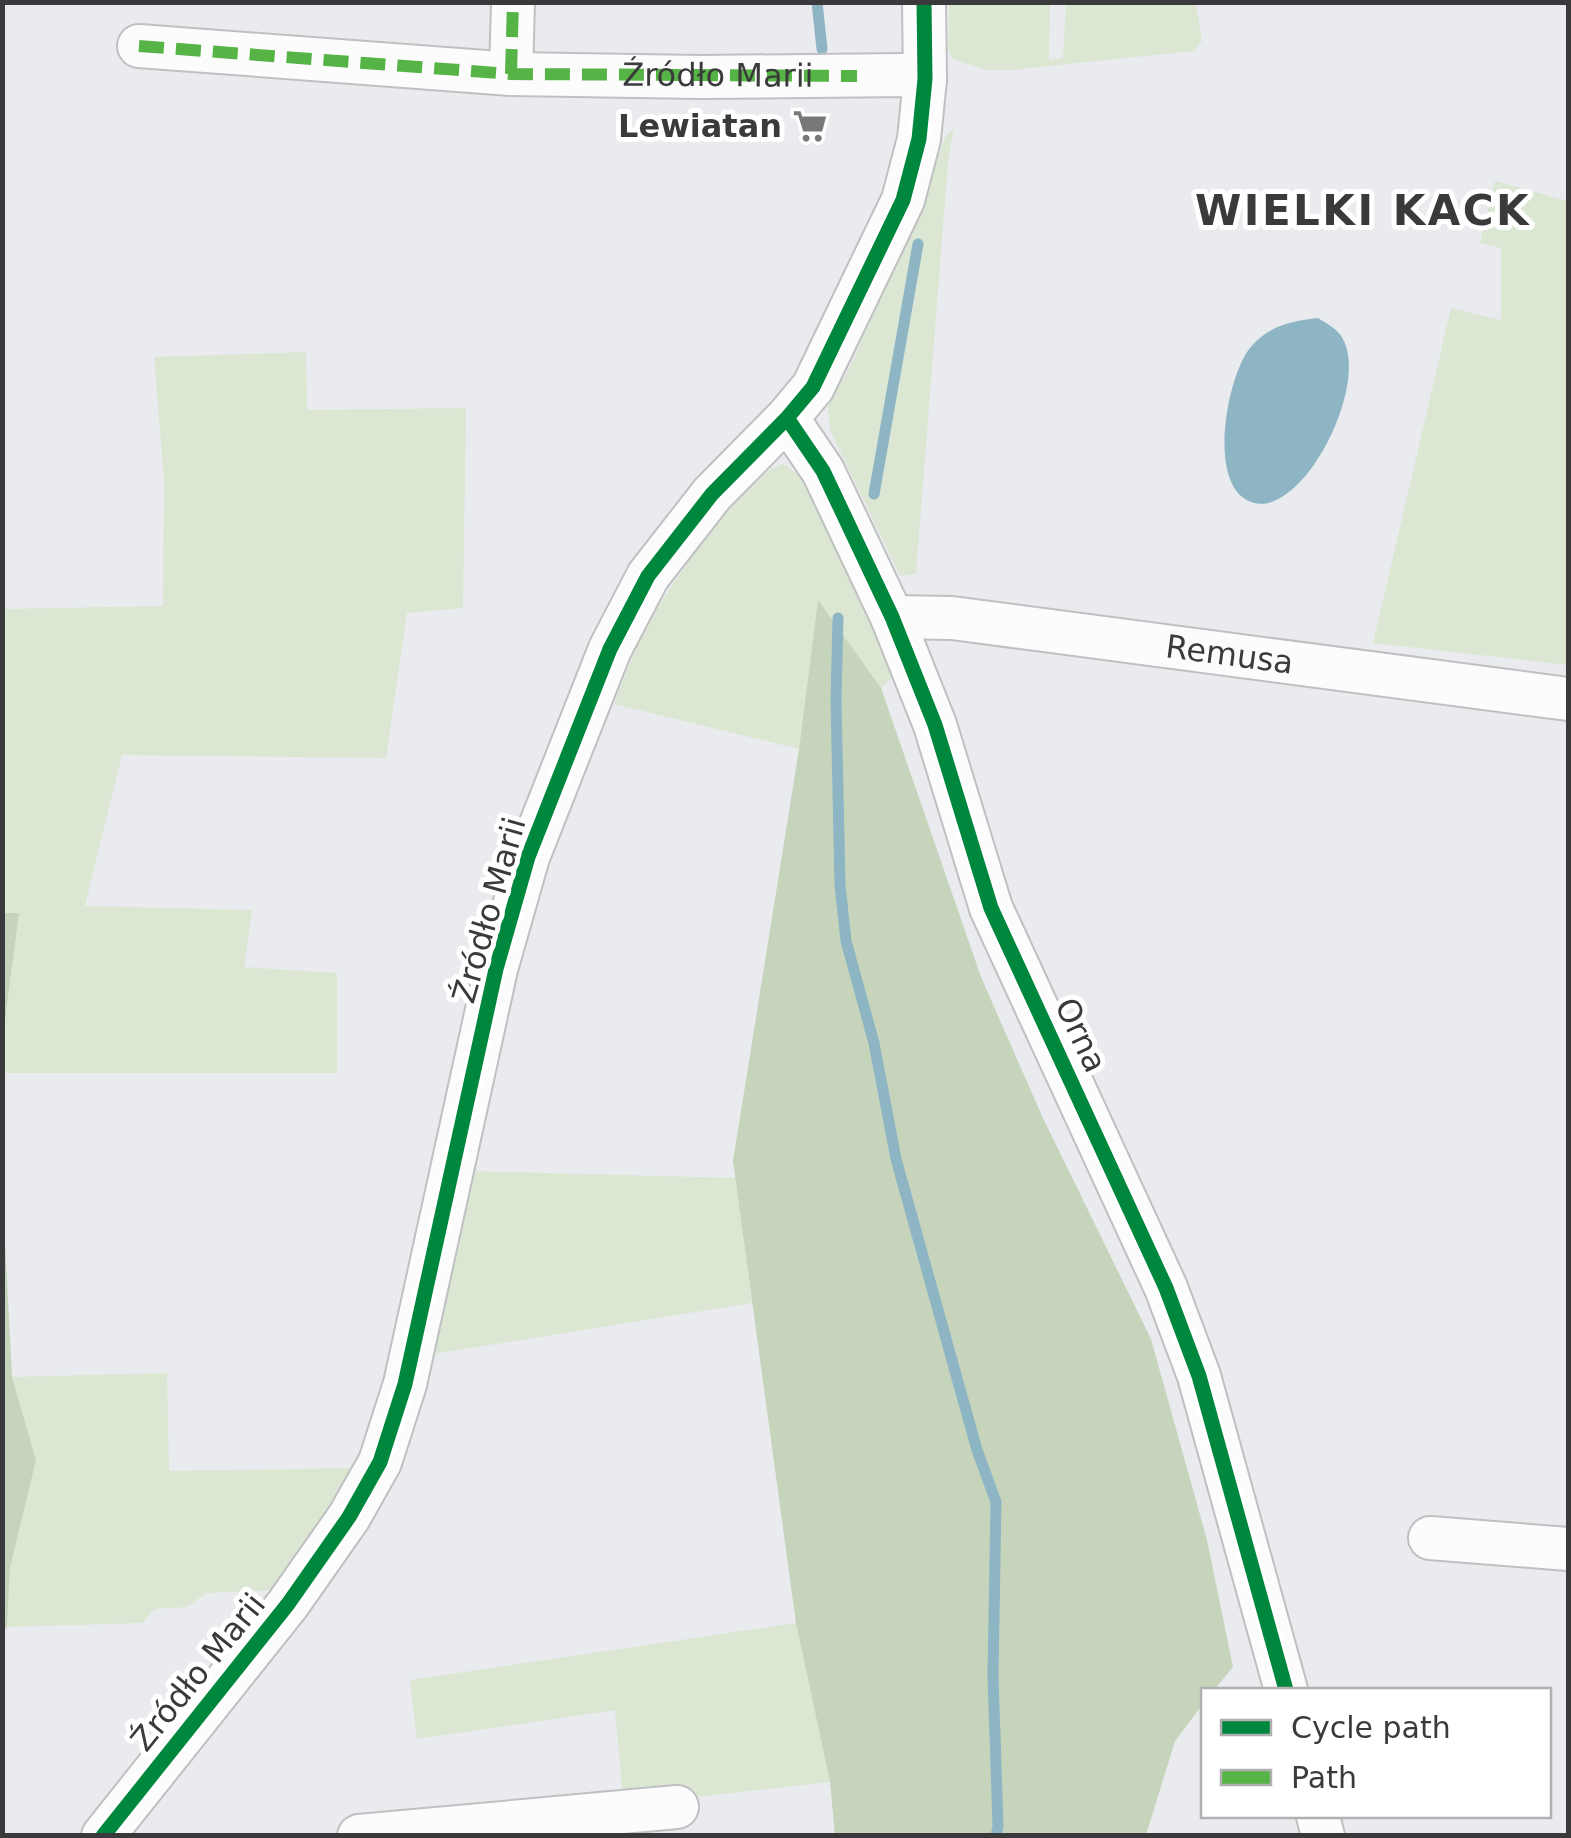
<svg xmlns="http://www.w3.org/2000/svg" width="1571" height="1838" font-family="'DejaVu Sans',sans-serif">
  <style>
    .green { fill: #dbe7d2 }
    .forest { fill: #c7d4bc }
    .water { fill: #8db5c4 }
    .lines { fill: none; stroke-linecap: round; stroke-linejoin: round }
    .stream { stroke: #8db5c4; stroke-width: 11 }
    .minor-casing { stroke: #bfc0c2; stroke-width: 46 }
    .minor { stroke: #fcfcfc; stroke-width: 42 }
    .quiet { stroke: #56b346; stroke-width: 12; stroke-dasharray: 25 12; stroke-linecap: butt }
    .cycleway-casing { stroke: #fff; stroke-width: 21 }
    .cycleway { stroke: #00873e; stroke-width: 15 }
    .labels { text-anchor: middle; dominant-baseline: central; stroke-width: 10; stroke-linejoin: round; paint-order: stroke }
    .street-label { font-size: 32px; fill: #3a3a3c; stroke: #fff }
    .poi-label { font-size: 32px; font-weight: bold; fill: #3a3a3c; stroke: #fff; text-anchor: end }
    .district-label { font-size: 42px; font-weight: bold; letter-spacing: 2.5px; fill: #3a3a3c; stroke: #fff }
  </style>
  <rect width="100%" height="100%" fill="#e9ebee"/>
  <!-- green -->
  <path class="green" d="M 949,2 L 1050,3 L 1049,60 L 1063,58 L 1066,3 L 1196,3 L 1202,41 L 1193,51 L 1012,70 L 986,70 L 953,59 L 948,49 Z
    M 954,128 L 948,162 L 916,574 L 900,576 L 830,430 L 828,406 L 851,365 L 898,260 L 946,136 Z
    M 1495,181 L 1568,201 L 1568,665 L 1373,643 L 1451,308 L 1501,320 L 1501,248 L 1480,243 Z
    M 306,352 L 307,410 L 466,408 L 463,608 L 407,613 L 386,758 L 122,755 L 85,906 L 252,910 L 244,967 L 337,973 L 337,1073 L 3,1073 L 3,1035 L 18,913 L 3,913 L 2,609 L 163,606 L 164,480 L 154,357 Z
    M 783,464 L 808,481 L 895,675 L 881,688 L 818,601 L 799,749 L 614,704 L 644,626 L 707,535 L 761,474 Z
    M 472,1171 L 736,1178 L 752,1303 L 433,1354 Z
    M 167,1373 L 169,1471 L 358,1468 L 276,1590 L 206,1593 L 187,1607 L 155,1609 L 142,1623 L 7,1627 L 10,1568 L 36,1460 L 12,1377 Z
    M 796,1623 L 830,1782 L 679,1799 L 623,1798 L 615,1710 L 417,1739 L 410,1680 Z"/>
  <!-- forest -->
  <path class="forest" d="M 818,600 L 881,688 L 981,977 L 1042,1116 L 1151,1339 L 1207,1540 L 1233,1667 L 1214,1690 L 1204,1690 L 1203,1704 L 1175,1741 L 1146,1835 L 835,1835 L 830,1782 L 796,1623 L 733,1161 L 799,749 Z
    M 3,913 L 19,913 L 3,1035 L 2,913 Z
    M 3,1203 L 12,1377 L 36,1460 L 10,1568 L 7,1627 L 3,1633 Z"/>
  <!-- water -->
  <path class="water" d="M 1318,318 C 1324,322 1332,326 1337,331 C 1378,371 1304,522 1251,502 C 1206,486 1227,376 1250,348 C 1268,326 1291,321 1318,318 Z"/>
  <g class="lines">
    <!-- stream -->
    <path class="stream" d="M 817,2 L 822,49
      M 874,494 L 918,244
      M 838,618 L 836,700 L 840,885 L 846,941 L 874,1043 L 896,1159 L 977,1450 L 996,1502 L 993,1675 L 998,1826 L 996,1836"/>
    <!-- minor casing -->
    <g class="minor-casing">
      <g id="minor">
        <path d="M 139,46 L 511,74 L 700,77 L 905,75 L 925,79"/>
        <path d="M 511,74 L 513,2"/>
        <path d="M 787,418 L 823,471 L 892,617 L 935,725 L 991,908 L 1166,1288 L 1199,1376 L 1286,1690"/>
        <path id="s1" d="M 892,617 L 952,618 L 1568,699"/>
        <path d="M 1430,1538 L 1568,1549"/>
        <path d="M 1318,1816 L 1323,1836"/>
        <path d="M 103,1836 L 288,1604 L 349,1517 L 380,1462 L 405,1384 L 496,969 L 528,857 L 610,649 L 648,576 L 712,494 L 787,418 L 813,387 L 903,200 L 919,139 L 925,79 L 924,2"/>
        <path d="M 359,1836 L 677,1807"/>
      </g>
    </g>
    <!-- minor -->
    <use href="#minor" class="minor"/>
    <!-- quiet -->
    <g class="quiet">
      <path id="s2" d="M 139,46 L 511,74 L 857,76"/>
      <path d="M 511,74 L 513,2"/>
    </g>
    <!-- cycleway casing -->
    <g class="cycleway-casing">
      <path id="cycleway" d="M 787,418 L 823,471 L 892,617 L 935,725 L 991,908 L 1166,1288 L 1199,1376 L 1286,1690
        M 103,1836 L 288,1604 L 349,1517 L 380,1462 L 405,1384 L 496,969 L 528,857 L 610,649 L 648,576 L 712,494 L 787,418 L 813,387 L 903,200 L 919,139 L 925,79 L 924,2"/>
    </g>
    <!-- cycleway -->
    <use href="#cycleway" class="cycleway"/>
  </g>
  <!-- icons -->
  <defs>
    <g id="supermarket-bare" transform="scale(2.7)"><path d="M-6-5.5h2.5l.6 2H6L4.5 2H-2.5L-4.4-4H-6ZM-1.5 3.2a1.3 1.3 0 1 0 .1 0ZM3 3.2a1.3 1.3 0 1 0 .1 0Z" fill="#77787a" stroke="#fff" stroke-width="2.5" paint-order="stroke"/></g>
  </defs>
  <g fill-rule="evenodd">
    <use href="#supermarket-bare" x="810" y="126"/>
  </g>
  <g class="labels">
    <!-- street labels -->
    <g class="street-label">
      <text stroke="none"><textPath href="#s2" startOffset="580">Źródło Marii</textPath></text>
      <text stroke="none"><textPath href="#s1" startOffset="340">Remusa</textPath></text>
      <text transform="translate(489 910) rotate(-74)">Źródło Marii</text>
      <text transform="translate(1081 1035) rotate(65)">Orna</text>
      <text transform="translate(198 1672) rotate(-51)">Źródło Marii</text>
    </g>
    <!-- poi labels -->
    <g class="poi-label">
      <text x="782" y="126">Lewiatan</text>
    </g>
    <!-- district labels -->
    <g class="district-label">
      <text x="1363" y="210">WIELKI KACK</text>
    </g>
  </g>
  <!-- border -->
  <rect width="1571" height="1838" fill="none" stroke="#3a3a3c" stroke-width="10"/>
  <!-- legend -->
  <rect x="1201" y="1688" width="350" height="130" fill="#ffffff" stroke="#b0b0b1" stroke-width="2.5"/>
  <rect x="1221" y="1720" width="50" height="15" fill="#00873e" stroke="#b0b0b1" stroke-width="2.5"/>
  <text x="1291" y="1738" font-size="30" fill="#3a3a3c">Cycle path</text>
  <rect x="1221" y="1770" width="50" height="15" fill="#56b346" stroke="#b0b0b1" stroke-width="2.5"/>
  <text x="1291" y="1788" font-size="30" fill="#3a3a3c">Path</text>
</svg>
